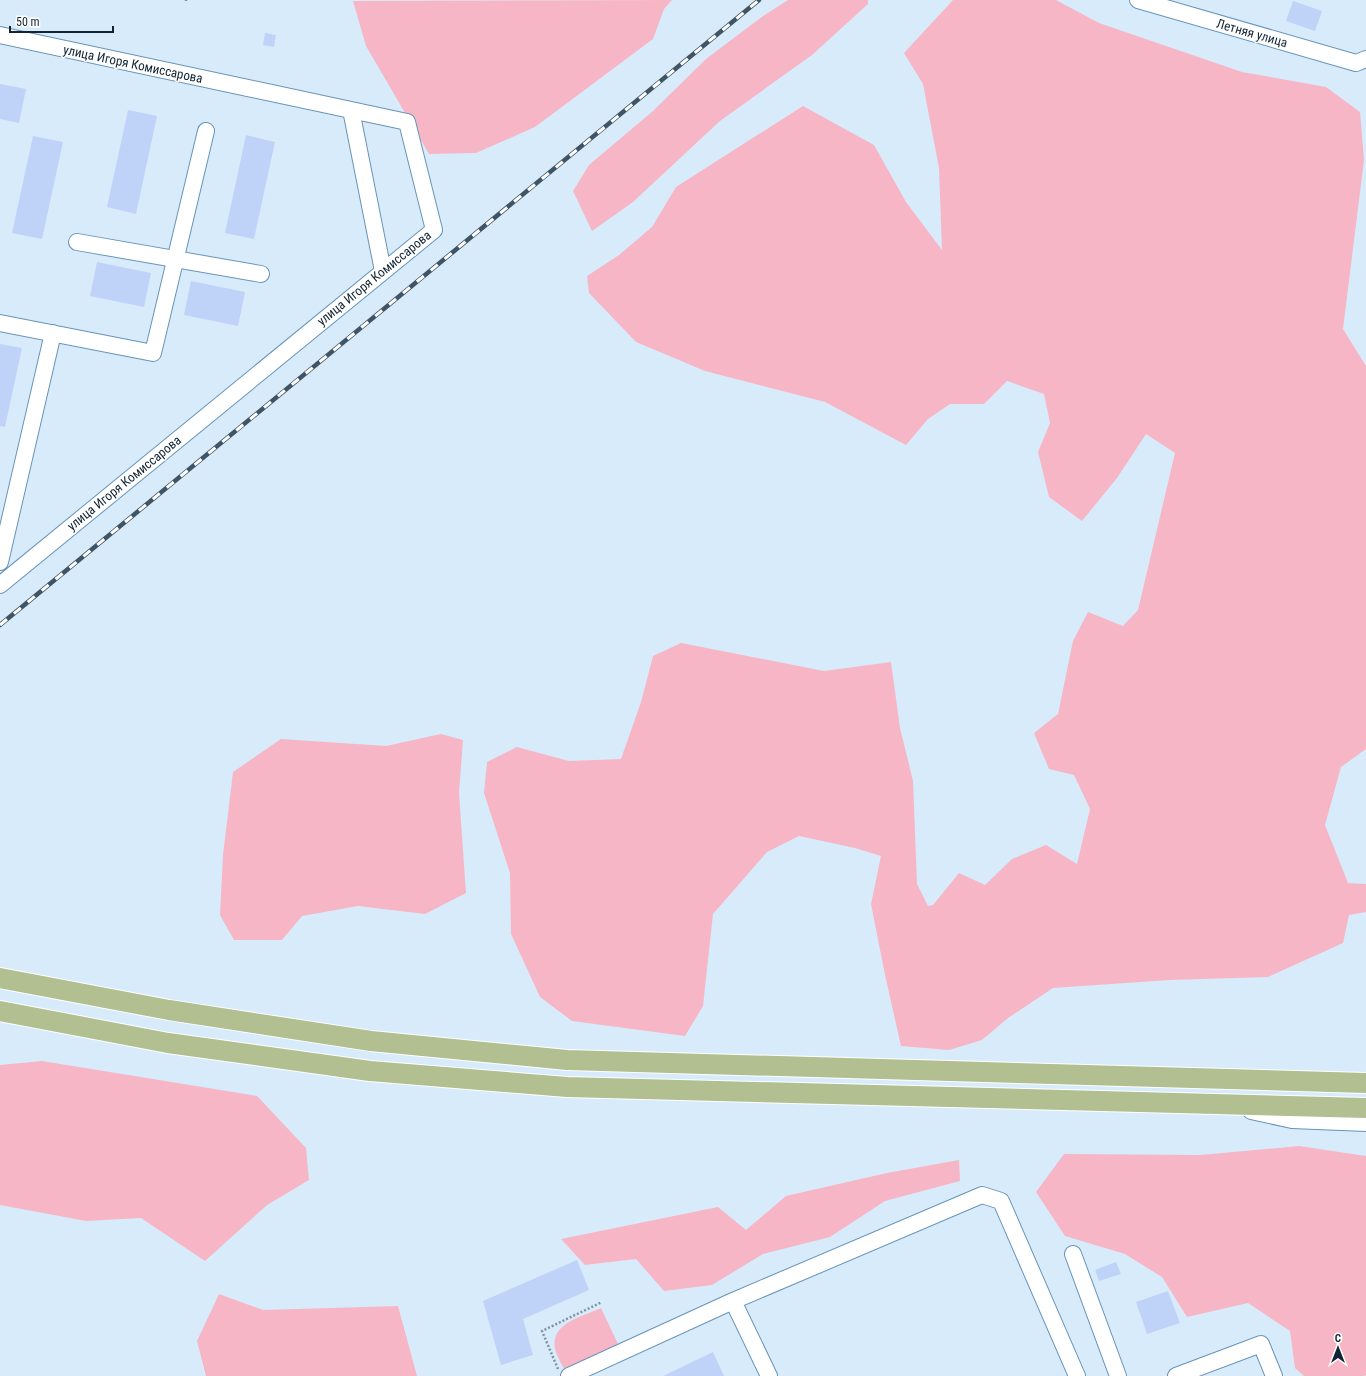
<svg xmlns="http://www.w3.org/2000/svg" width="1366" height="1376" font-family="'Roboto Condensed',sans-serif">
  <style>
    .green { fill: #f7b6c6 }
    .building { fill: #bfd3f8 }
    .lines { fill: none; stroke-linecap: round; stroke-linejoin: round }
    .minor-casing { stroke: #6694b9; stroke-width: 18 }
    .major-casing { stroke: #fff; stroke-width: 22 }
    .path { stroke: #8093a2; stroke-width: 2.5; stroke-dasharray: 2 2; stroke-linecap: butt }
    .minor { stroke: #fff; stroke-width: 16 }
    .major { stroke: #b1bf91; stroke-width: 20 }
    .rail-casing { stroke: #415463; stroke-width: 4.5 }
    .rail { stroke: #fff; stroke-width: 3; stroke-dasharray: 9; stroke-linecap: butt }
    .labels { text-anchor: middle; dominant-baseline: central; stroke-width: 3; stroke-linejoin: round; paint-order: stroke }
    .street-label { font-size: 13px; fill: #112433; stroke: #fff }
  </style>
  <rect width="100%" height="100%" fill="#d8ebfb"/>
  <!-- green -->
  <path class="green" d="M 672,0 L 664,9 L 653,39 L 535,127 L 476,153 L 429,154 L 366,46 L 353,1 Z
    M 788,0 L 868,0 L 868,4 L 812,55 L 720,121 L 633,202 L 592,231 L 573,191 L 589,165 L 653,111 L 706,59 L 763,16 Z
    M 953,0 L 1056,0 L 1099,23 L 1242,72 L 1326,87 L 1360,112 L 1364,160 L 1343,329 L 1366,366 L 1366,749 L 1341,767 L 1325,825 L 1348,883 L 1366,884 L 1366,912 L 1349,915 L 1343,943 L 1268,977 L 1169,980 L 1053,988 L 1008,1018 L 982,1040 L 949,1050 L 901,1046 L 885,975 L 871,904 L 881,856 L 855,848 L 799,836 L 767,852 L 713,914 L 703,1006 L 685,1036 L 572,1021 L 540,997 L 511,934 L 510,873 L 484,793 L 487,762 L 517,747 L 569,761 L 621,759 L 641,702 L 653,656 L 681,643 L 824,671 L 891,662 L 900,728 L 913,781 L 917,884 L 928,906 L 933,905 L 959,873 L 985,885 L 1012,859 L 1046,845 L 1077,864 L 1090,809 L 1074,775 L 1049,769 L 1034,733 L 1058,714 L 1073,641 L 1088,612 L 1123,626 L 1138,610 L 1175,453 L 1146,434 L 1117,478 L 1082,521 L 1049,497 L 1038,452 L 1050,423 L 1044,394 L 1007,381 L 984,404 L 950,404 L 928,419 L 906,445 L 825,402 L 705,371 L 636,342 L 589,293 L 587,276 L 619,255 L 652,227 L 676,187 L 803,106 L 874,145 L 906,202 L 942,250 L 939,168 L 923,84 L 904,53 Z
    M 441,734 L 463,740 L 459,793 L 466,893 L 425,914 L 358,906 L 302,916 L 282,940 L 234,940 L 220,915 L 223,855 L 233,772 L 281,739 L 386,746 Z
    M 42,1061 L 257,1096 L 306,1148 L 309,1180 L 267,1205 L 205,1261 L 141,1218 L 86,1221 L 0,1205 L 0,1065 Z
    M 1299,1146 L 1366,1156 L 1366,1375 L 1364,1376 L 1304,1376 L 1295,1368 L 1290,1331 L 1248,1303 L 1187,1317 L 1162,1277 L 1125,1254 L 1065,1236 L 1036,1192 L 1064,1154 L 1200,1155 Z
    M 959,1160 L 960,1181 L 885,1201 L 830,1237 L 763,1254 L 712,1285 L 664,1291 L 636,1259 L 585,1265 L 561,1239 L 718,1207 L 746,1230 L 786,1196 L 887,1173 Z
    M 219,1294 L 263,1310 L 398,1306 L 417,1376 L 206,1376 L 197,1341 Z
    M 601,1308 L 618,1344 L 564,1369 C 561,1362 556,1355 555,1348 C 550,1323 584,1316 601,1308 Z"/>
  <!-- building -->
  <path class="building" d="M 1293,1 L 1322,11 L 1315,31 L 1286,21 Z
    M 265,33 L 276,35 L 274,47 L 263,45 Z
    M 0,84 L 26,89 L 19,123 L 0,119 Z
    M 128,110 L 157,116 L 136,214 L 107,207 Z
    M 246,135 L 275,142 L 254,239 L 225,233 Z
    M 33,136 L 63,142 L 42,239 L 12,233 Z
    M 97,262 L 151,273 L 144,307 L 90,296 Z
    M 191,281 L 245,292 L 238,326 L 184,315 Z
    M 0,344 L 22,348 L 5,427 L 0,426 Z
    M 577,1260 L 589,1290 L 523,1319 L 533,1355 L 501,1365 L 483,1301 Z
    M 1116,1262 L 1121,1274 L 1099,1281 L 1095,1270 Z
    M 1168,1291 L 1180,1323 L 1147,1334 L 1136,1302 Z
    M 713,1352 L 724,1376 L 663,1376 Z"/>
  <g class="lines">
    <!-- minor casing -->
    <g class="minor-casing">
      <path id="minor" d="M 1138,0 L 1356,63 L 1366,59
        M 0,35 L 407,122 L 434,230 L 0,585
        M 351,110 L 383,271
        M 77,242 L 261,274
        M 0,323 L 153,353 L 206,131
        M 0,562 L 53,333
        M 1251,1111 L 1292,1120 L 1366,1123
        M 1073,1254 L 1118,1376
        M 733,1301 L 982,1195 L 1001,1201 L 1077,1376
        M 569,1376 L 733,1301 L 769,1376
        M 1176,1376 L 1261,1344 L 1274,1376"/>
    </g>
    <!-- major casing -->
    <g class="major-casing">
      <path id="major" d="M 0,978 L 169,1010 L 371,1041 L 567,1060 L 1366,1083
        M 0,1011 L 168,1043 L 370,1071 L 567,1087 L 1366,1108"/>
    </g>
    <!-- path -->
    <path class="path" d="M 186,1 L 186,0
      M 558,1369 L 542,1331 L 602,1302"/>
    <!-- minor -->
    <use href="#minor" class="minor"/>
    <!-- major -->
    <use href="#major" class="major"/>
    <!-- rail casing -->
    <g class="rail-casing">
      <path id="rail" d="M 0,625 L 759,0"/>
    </g>
    <!-- rail -->
    <use href="#rail" class="rail"/>
  </g>
  <g class="labels">
    <!-- street labels -->
    <g class="street-label">
      <text transform="translate(1252 33) rotate(16)">Летняя улица</text>
      <text transform="translate(133 64) rotate(12)">улица Игоря Комиссарова</text>
      <text transform="translate(374 278) rotate(-39)">улица Игоря Комиссарова</text>
      <text transform="translate(124 483) rotate(-39)">улица Игоря Комиссарова</text>
    </g>
  </g>
  <!-- north arrow -->
  <g transform="translate(1338 1348)" stroke="#ffffff" stroke-width="3" paint-order="stroke">
  <path d="M0-3L7 15L0 10L-7 15Z" fill="#112433"/>
  <text y="-6" font-size="11" font-weight="bold" text-anchor="middle" fill="#112433">С</text>
  </g>
  <!-- scale -->
  <path d="M10 26v6h103v-6" fill="none" stroke="#112433" stroke-width="2"/>
  <text x="16" y="26" font-size="12" fill="#112433" stroke="#ffffff" stroke-width="3" paint-order="stroke">50 m</text>
</svg>
